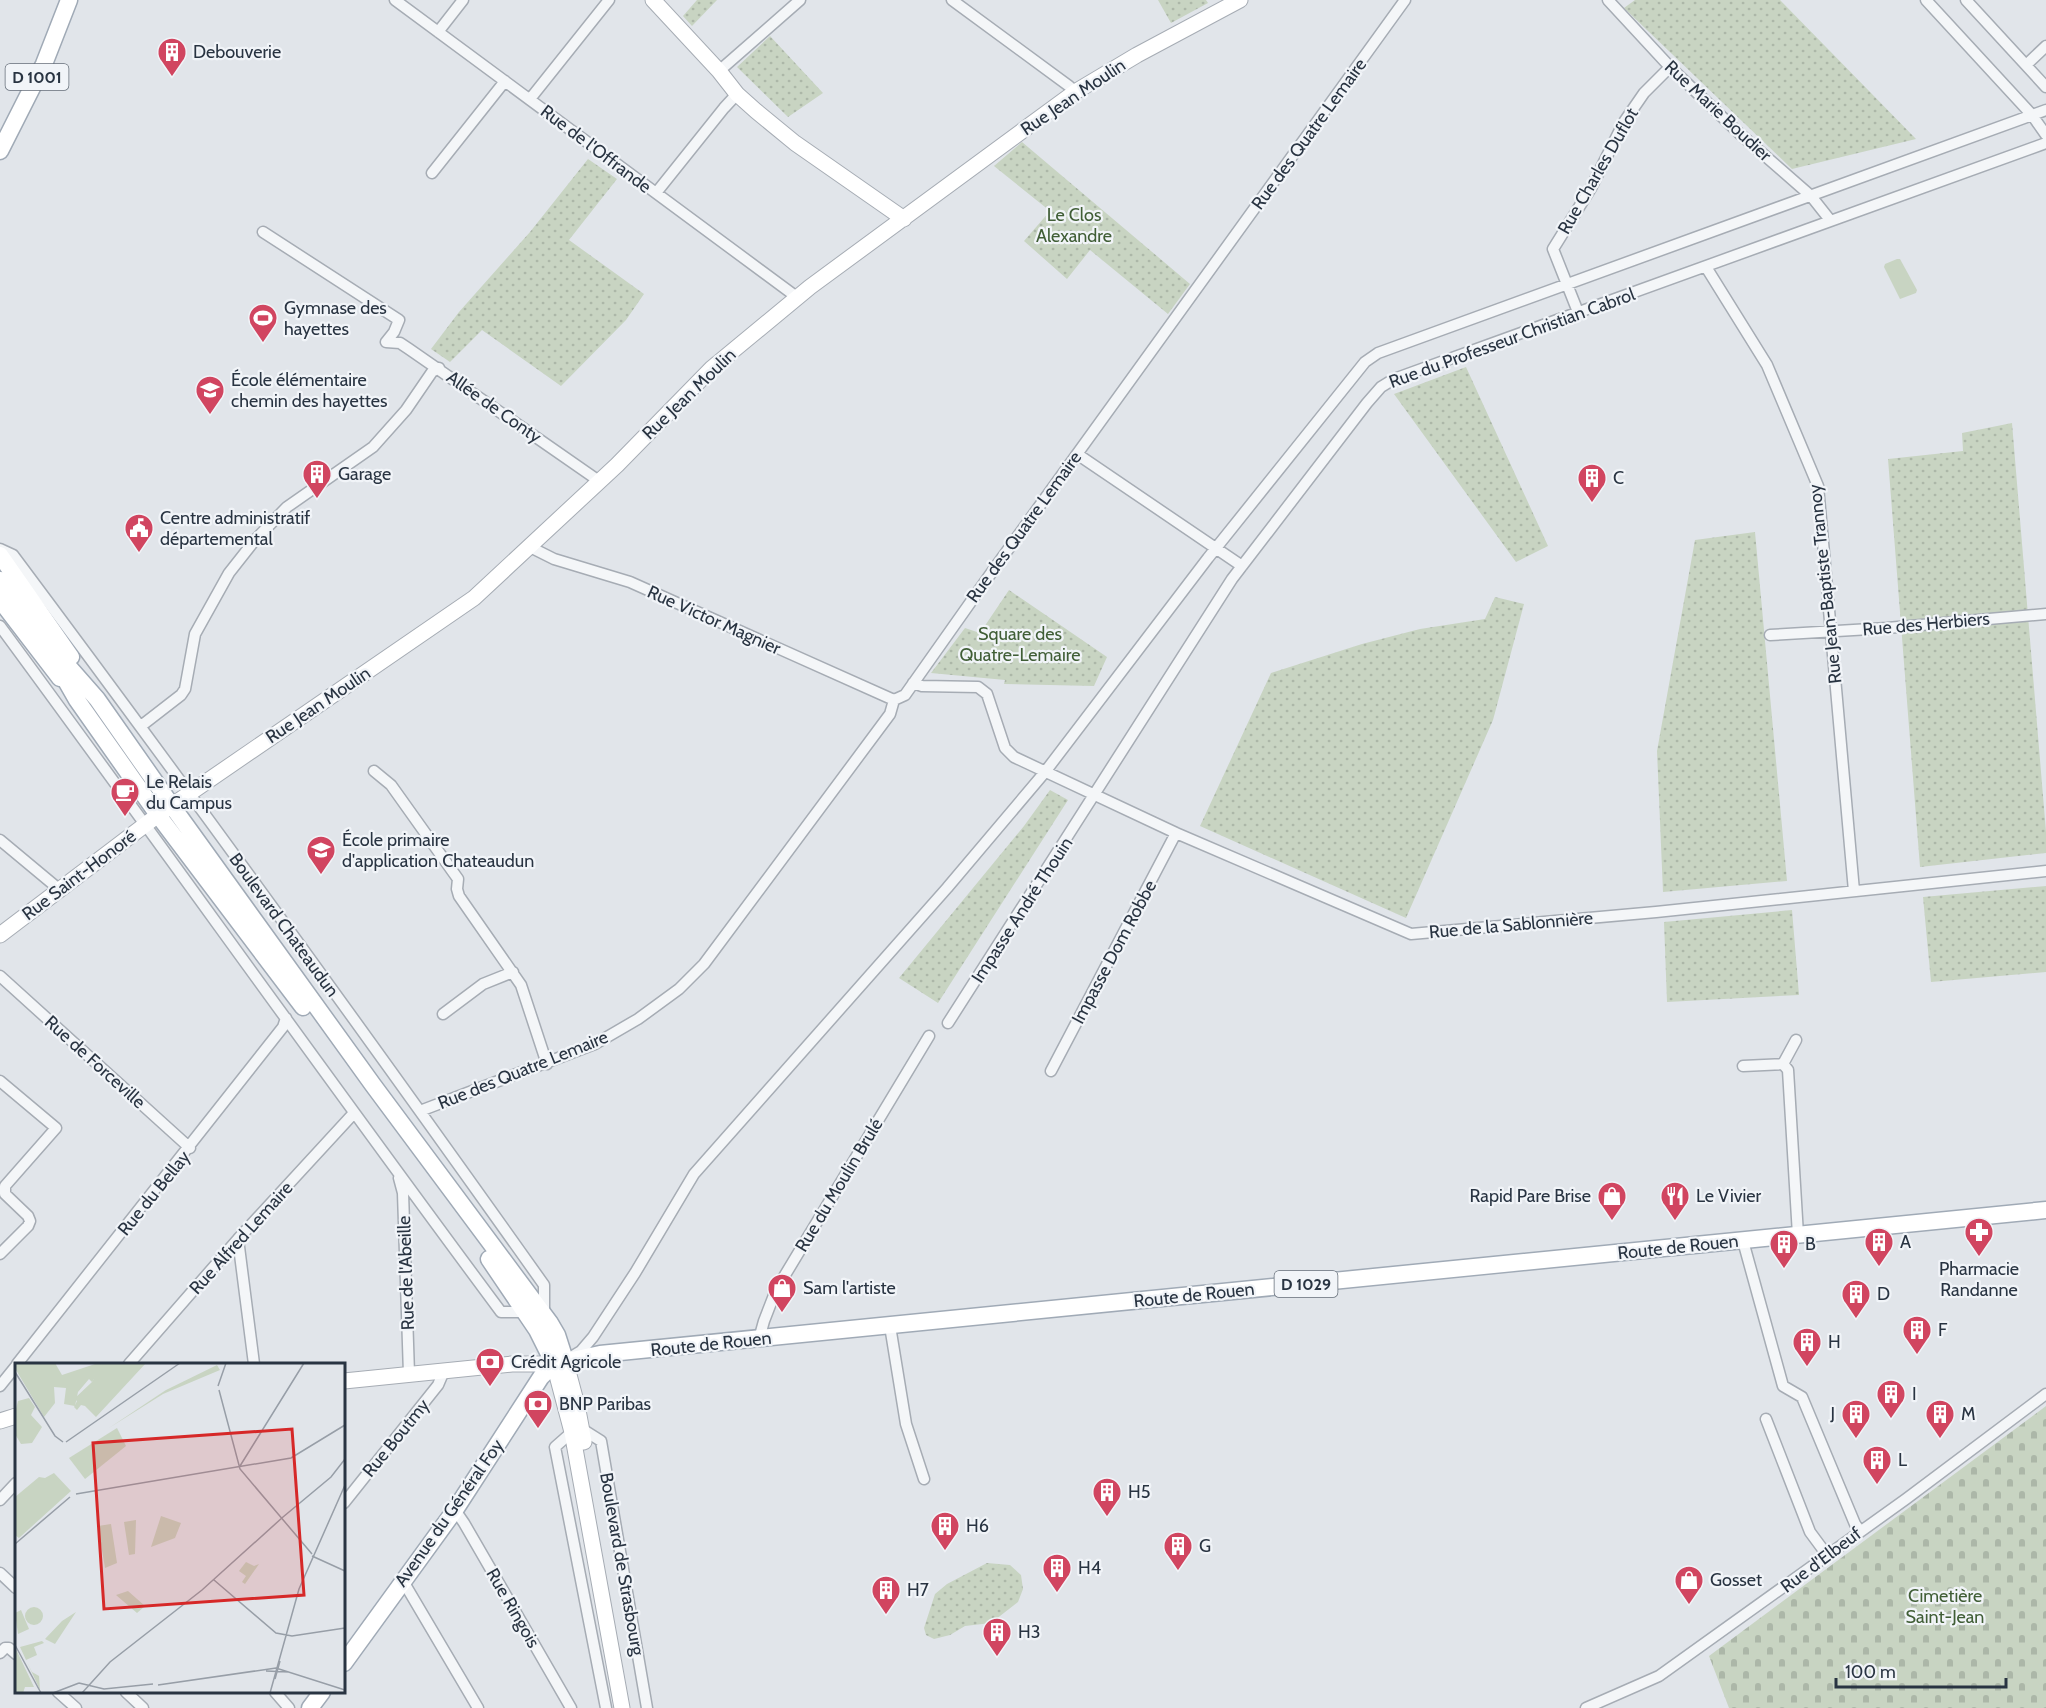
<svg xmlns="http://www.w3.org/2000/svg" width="2046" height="1708" font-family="Cabin,sans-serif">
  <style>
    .grass { fill: #c8d4c2 }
    .cemetery { fill: url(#cemetery-stones) }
    .park { fill: url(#park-dots) }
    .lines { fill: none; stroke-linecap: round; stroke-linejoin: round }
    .street-casing { stroke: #a6acb4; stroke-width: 13 }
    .secondary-casing { stroke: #a6acb4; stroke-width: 17 }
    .primary-casing { stroke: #a0aab6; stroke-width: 19 }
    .street { stroke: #f4f6f8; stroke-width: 10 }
    .secondary { stroke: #fff; stroke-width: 15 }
    .primary { stroke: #fff; stroke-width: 16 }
    .labels { text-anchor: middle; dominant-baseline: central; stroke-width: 4.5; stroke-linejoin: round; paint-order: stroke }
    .shield { fill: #f1f4f8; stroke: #656e79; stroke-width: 1.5 }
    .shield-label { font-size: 16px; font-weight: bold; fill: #293442 }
    .poi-label { font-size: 18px; fill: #293442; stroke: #f1f4f8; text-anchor: start }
    .street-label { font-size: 18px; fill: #293442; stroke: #f1f4f8 }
    .park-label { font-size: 18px; fill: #405e36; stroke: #f1f4f8 }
    .inset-road { fill: none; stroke: #979ea7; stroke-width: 1.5 }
    .view { fill: #d62828; fill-opacity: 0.15; stroke: #d62828; stroke-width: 3 }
    .inset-edge { fill: none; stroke: #293442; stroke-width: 3 }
  </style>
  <defs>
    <pattern id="cemetery-stones" width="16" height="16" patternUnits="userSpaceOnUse" patternTransform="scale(1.5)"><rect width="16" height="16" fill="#c8d4c2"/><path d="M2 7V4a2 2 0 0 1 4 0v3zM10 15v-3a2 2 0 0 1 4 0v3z" fill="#acb7a8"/></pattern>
    <pattern id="park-dots" width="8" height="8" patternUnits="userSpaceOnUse" patternTransform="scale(1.5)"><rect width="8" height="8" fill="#c8d4c2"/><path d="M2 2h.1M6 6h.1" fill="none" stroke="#acb7a8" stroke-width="1.8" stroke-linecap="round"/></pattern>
  </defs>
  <rect width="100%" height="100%" fill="#e1e5ea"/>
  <!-- grass -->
  <path class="grass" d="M 1897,259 L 1900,259 L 1917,290 L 1916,293 L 1900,299 L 1884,267 L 1885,264 Z"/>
  <!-- cemetery -->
  <path class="cemetery" d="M 2046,1406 L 2046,1708 L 1729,1708 L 1709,1656 Z"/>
  <!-- park -->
  <path class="park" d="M 697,0 L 717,0 L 692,26 L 683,16 Z
    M 1158,0 L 1206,0 L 1208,3 L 1171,23 Z
    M 1635,0 L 1780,0 L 1916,139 L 1792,169 L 1624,8 Z
    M 770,36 L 823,93 L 788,117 L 737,67 Z
    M 1022,142 L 1190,284 L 1168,314 L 1090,250 L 1067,279 L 1024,241 L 1050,211 L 994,166 Z
    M 588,159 L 617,179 L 569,240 L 644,294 L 626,320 L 561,386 L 482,330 L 450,362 L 431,349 L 459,312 L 530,232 Z
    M 1466,367 L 1548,546 L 1516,562 L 1394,394 Z
    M 2012,423 L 2046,832 L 2046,853 L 1920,867 L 1888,459 L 1963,451 L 1962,433 Z
    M 1755,532 L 1787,881 L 1663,892 L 1657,751 L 1695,540 Z
    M 1009,590 L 1107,657 L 1094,686 L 1004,684 L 1005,680 L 931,673 L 965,628 L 980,633 Z
    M 1495,597 L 1524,604 L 1493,720 L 1406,918 L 1200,826 L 1271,673 L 1362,644 L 1420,629 L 1485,619 Z
    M 1050,790 L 1068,800 L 938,1003 L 899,978 L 1024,826 Z
    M 2046,886 L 2046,972 L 1931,982 L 1923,897 Z
    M 1792,910 L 1799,995 L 1667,1002 L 1664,922 Z
    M 987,1563 L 1010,1565 L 1021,1575 L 1023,1589 L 1018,1602 L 991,1623 L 965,1626 L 950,1635 L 934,1639 L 926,1635 L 924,1628 L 935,1594 L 947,1584 Z"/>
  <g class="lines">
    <!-- street casing -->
    <g class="street-casing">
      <path id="street" d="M 395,0 L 798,298
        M 952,0 L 1069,86 L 1075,92
        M 1608,0 L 1670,67 L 1740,134 L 1811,196 L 1830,220
        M 1926,0 L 2032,115 L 2046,135
        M 1966,0 L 2046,87
        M 438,32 L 463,0
        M 2026,65 L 2046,46
        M 719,71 L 800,0
        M 530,99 L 609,0
        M 432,173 L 505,81
        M 656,193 L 724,108 L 737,94
        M 263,232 L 399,320 L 394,332 L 386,342
        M 1706,267 L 1767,365 L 1818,486 L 1854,891
        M 1578,312 L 1553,249 L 1591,188 L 1624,122 L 1644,93 L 1670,67
        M 386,342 L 400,343 L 409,349 L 599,481
        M 1077,454 L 1242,566
        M 530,547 L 554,559 L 630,582 L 894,700
        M 0,549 L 13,555 C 193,796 370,1040 544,1285 L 544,1314
        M 0,626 C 168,854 332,1085 501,1312 L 526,1312
        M 1770,635 L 1887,628 L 2046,614
        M 913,683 L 922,686 L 978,687 L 987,694 L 1005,748 L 1014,757 L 1176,833 L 1411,934 L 1656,912 L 2046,871
        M 141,726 L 181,695 L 185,689 L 195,634 L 229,573 L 255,540 L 287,507 L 373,447 L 406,410 L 432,372 L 439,368
        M 374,771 L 391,785 L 458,879 L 457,889 L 459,896 L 521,985 L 547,1064
        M 0,840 L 60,890
        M 0,976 L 190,1148
        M 443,1014 L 483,984 L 513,972
        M 948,1023 L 1232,579 L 1367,403 L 1381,387 L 1394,379 L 2046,143
        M 1783,1064 L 1796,1040
        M 1743,1066 L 1783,1064 L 1788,1070 L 1798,1235
        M 1051,1071 L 1176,833
        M 0,1081 L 56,1128 L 5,1186 L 5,1194 L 28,1216 L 30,1221 L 28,1226 L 0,1254
        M 420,1111 L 595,1044 L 638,1019 L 679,989 L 704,964 L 890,714 L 894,700 L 905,695 L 994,569 L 1405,0
        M 399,1178 L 403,1193 L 409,1374
        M 238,1239 L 254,1364
        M 1743,1241 L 1783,1386 L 1802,1397 L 1855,1524 L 1860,1531
        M 890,1326 L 906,1424 L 924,1479
        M 759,1339 L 764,1321 L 776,1290 L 929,1036
        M 571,1357 L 581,1351 L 593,1337 L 635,1273 L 694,1174 L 947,888 L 1045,772 L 1208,558 L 1365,362 L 1378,353 L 2046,110
        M 17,1364 L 283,1027 L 286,1018
        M 129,1364 L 238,1239 L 354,1113
        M 0,1386 L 16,1366
        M 1766,1419 L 1810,1532 L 1827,1555
        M 582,1429 L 601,1441 L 647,1708
        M 572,1432 L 555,1447 L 606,1708
        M 0,1500 L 16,1483
        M 344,1503 L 438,1385 L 444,1371
        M 455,1510 L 464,1523 L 571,1708
        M 0,1573 L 16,1588
        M 403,1581 L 478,1708
        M 0,1653 L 5,1648 L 9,1648 L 16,1654
        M 58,1692 L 76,1708
        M 126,1692 L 143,1708
        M 275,1692 L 289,1708
        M 1586,1708 L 1659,1676 L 1906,1499 L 2046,1394"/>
    </g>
    <!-- secondary casing -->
    <g class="secondary-casing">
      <path id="secondary" d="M 653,0 L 719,71 L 737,94 L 756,111 L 795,143 L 904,219
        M 0,935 L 158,815 L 474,598 L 617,465 L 712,368 L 810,287 L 1075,92 L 1137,55 L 1240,0
        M 565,1360 L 577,1405 L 584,1442
        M 344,1381 L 512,1364 L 554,1364 L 572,1432 L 622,1708
        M 0,1421 L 16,1416"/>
    </g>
    <!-- primary casing -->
    <g class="primary-casing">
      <path id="primary" d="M 0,151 L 44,64 L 69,0
        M 0,555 L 71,657
        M 0,580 L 39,633 L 97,699 L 172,806 L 373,1085 L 550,1323 L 557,1335 L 565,1360
        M 0,600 L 60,678
        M 57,665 L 77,700 L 158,815 L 303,1007
        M 489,1259 L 537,1330 L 554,1364
        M 554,1364 L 600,1354 L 2046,1210
        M 344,1663 L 455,1510 L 541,1377 L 554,1364
        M 310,1708 L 322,1692"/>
    </g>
    <!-- street -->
    <use href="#street" class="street"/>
    <!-- secondary -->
    <use href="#secondary" class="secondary"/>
    <!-- primary -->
    <use href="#primary" class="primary"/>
  </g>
  <!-- icons -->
  <defs>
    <g id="building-pin" transform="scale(1.5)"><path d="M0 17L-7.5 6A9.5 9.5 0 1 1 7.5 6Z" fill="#d14560" stroke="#f1f4f8"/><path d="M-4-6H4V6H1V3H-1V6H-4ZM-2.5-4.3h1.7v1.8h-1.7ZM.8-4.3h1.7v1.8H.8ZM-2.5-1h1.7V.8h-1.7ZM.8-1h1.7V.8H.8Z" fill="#fff"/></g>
    <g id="stadium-pin" transform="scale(1.5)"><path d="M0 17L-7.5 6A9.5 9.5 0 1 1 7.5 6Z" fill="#d14560" stroke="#f1f4f8"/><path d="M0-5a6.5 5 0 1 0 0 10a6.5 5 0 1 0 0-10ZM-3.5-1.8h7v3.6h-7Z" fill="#fff"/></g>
    <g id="school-pin" transform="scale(1.5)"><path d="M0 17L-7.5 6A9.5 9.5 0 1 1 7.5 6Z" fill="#d14560" stroke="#f1f4f8"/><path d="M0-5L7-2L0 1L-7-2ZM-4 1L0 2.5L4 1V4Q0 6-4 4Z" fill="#fff"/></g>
    <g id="civic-pin" transform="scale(1.5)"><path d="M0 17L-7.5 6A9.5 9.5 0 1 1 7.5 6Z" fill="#d14560" stroke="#f1f4f8"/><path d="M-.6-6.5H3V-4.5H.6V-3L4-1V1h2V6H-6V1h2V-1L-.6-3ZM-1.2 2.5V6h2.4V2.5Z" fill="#fff"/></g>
    <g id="cafe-pin" transform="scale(1.5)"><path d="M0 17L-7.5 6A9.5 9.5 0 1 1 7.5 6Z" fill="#d14560" stroke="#f1f4f8"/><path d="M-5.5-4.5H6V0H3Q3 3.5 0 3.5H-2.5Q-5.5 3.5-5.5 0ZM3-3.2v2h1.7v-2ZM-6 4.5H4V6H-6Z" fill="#fff"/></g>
    <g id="shop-pin" transform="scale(1.5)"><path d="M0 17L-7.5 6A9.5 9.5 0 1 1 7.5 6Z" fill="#d14560" stroke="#f1f4f8"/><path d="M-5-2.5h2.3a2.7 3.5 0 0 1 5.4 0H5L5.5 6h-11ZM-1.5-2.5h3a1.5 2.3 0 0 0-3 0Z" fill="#fff"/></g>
    <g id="restaurant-pin" transform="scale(1.5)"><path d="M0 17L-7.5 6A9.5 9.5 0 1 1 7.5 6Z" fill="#d14560" stroke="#f1f4f8"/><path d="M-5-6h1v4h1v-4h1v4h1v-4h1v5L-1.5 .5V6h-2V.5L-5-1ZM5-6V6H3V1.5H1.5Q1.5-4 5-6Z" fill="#fff"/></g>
    <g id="pharmacy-pin" transform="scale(1.5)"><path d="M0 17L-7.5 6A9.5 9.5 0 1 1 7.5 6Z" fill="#d14560" stroke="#f1f4f8"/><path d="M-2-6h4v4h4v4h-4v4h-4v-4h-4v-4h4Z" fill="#fff"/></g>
    <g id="bank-pin" transform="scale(1.5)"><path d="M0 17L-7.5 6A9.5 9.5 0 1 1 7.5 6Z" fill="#d14560" stroke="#f1f4f8"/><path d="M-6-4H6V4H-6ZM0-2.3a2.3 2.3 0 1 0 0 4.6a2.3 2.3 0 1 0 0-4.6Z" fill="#fff"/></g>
  </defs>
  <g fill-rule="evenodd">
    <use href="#building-pin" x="172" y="52"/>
    <use href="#stadium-pin" x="263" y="318"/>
    <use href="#school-pin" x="210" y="390"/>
    <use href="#building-pin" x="317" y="474"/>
    <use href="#building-pin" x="1592" y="478"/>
    <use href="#civic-pin" x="139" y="528"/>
    <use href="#cafe-pin" x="125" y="792"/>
    <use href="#school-pin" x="321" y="850"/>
    <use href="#shop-pin" x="1612" y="1196"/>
    <use href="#restaurant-pin" x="1675" y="1196"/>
    <use href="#pharmacy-pin" x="1979" y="1232"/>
    <use href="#building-pin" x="1879" y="1242"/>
    <use href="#building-pin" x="1784" y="1244"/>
    <use href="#shop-pin" x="782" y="1288"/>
    <use href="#building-pin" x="1856" y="1294"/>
    <use href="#building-pin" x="1917" y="1330"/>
    <use href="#building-pin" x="1807" y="1342"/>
    <use href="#bank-pin" x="490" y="1362"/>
    <use href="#building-pin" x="1891" y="1394"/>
    <use href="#bank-pin" x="538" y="1404"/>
    <use href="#building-pin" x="1856" y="1414"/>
    <use href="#building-pin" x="1940" y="1414"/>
    <use href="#building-pin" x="1877" y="1460"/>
    <use href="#building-pin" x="1107" y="1492"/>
    <use href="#building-pin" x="945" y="1526"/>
    <use href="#building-pin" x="1178" y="1546"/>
    <use href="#building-pin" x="1057" y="1568"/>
    <use href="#shop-pin" x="1689" y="1580"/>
    <use href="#building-pin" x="886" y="1590"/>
    <use href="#building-pin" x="997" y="1632"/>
  </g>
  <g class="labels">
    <!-- shield labels -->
    <g class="shield">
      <rect x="5.5" y="64" width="63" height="26" rx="4.5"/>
      <rect x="1274.5" y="1271" width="63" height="26" rx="4.5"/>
    </g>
    <g class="shield-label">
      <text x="37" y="77">D 1001</text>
      <text x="1306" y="1284">D 1029</text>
    </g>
    <!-- poi labels -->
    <g class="poi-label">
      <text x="193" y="52">Debouverie</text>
      <text x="284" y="308">Gymnase des<tspan x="284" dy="21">hayettes</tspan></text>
      <text x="231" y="380">École élémentaire<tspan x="231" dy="21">chemin des hayettes</tspan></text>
      <text x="338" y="474">Garage</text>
      <text x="1613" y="478">C</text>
      <text x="160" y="518">Centre administratif<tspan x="160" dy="21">départemental</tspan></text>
      <text x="146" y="782">Le Relais<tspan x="146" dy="21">du Campus</tspan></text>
      <text x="342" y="840">École primaire<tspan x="342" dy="21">d'application Chateaudun</tspan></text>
      <text x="1591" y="1196" text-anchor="end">Rapid Pare Brise</text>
      <text x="1696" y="1196">Le Vivier</text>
      <text x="1900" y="1242">A</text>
      <text x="1805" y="1244">B</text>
      <text x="1979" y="1269" text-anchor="middle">Pharmacie<tspan x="1979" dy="21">Randanne</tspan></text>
      <text x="803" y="1288">Sam l'artiste</text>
      <text x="1877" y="1294">D</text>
      <text x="1938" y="1330">F</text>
      <text x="1828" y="1342">H</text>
      <text x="511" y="1362">Crédit Agricole</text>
      <text x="1912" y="1394">I</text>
      <text x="559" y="1404">BNP Paribas</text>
      <text x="1835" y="1414" text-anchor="end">J</text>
      <text x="1961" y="1414">M</text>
      <text x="1898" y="1460">L</text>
      <text x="1128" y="1492">H5</text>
      <text x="966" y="1526">H6</text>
      <text x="1199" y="1546">G</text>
      <text x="1078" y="1568">H4</text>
      <text x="1710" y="1580">Gosset</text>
      <text x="907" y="1590">H7</text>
      <text x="1018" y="1632">H3</text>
    </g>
    <!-- street labels -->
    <g class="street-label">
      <text transform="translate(1073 97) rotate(-34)">Rue Jean Moulin</text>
      <text transform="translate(1718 111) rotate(43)">Rue Marie Boudier</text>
      <text transform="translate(1309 134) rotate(-54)">Rue des Quatre Lemaire</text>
      <text transform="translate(596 149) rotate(37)">Rue de l'Offrande</text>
      <text transform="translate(1598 171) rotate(-60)">Rue Charles Duflot</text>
      <text transform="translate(1512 338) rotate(-20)">Rue du Professeur Christian Cabrol</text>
      <text transform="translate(689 394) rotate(-44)">Rue Jean Moulin</text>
      <text transform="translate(494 407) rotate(35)">Allée de Conty</text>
      <text transform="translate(1024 527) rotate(-54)">Rue des Quatre Lemaire</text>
      <text transform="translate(1825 584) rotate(-96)">Rue Jean-Baptiste Trannoy</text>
      <text transform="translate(714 620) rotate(24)">Rue Victor Magnier</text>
      <text transform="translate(1926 624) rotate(-5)">Rue des Herbiers</text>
      <text transform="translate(318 705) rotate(-34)">Rue Jean Moulin</text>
      <text transform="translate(79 875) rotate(-37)">Rue Saint-Honoré</text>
      <text transform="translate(1022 910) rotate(-57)">Impasse André Thouin</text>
      <text transform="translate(284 925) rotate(54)">Boulevard Chateaudun</text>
      <text transform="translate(1511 925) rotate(-5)">Rue de la Sablonnière</text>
      <text transform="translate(1114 952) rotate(-62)">Impasse Dom Robbe</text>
      <text transform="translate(95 1062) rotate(42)">Rue de Forceville</text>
      <text transform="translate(523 1070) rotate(-22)">Rue des Quatre Lemaire</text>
      <text transform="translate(839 1185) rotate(-59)">Rue du Moulin Brulé</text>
      <text transform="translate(154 1193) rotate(-51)">Rue du Bellay</text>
      <text transform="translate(241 1238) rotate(-48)">Rue Alfred Lemaire</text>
      <text transform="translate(1678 1247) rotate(-6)">Route de Rouen</text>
      <text transform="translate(406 1273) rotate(-92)">Rue de l'Abeille</text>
      <text transform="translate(1194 1295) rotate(-6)">Route de Rouen</text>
      <text transform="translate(711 1344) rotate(-6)">Route de Rouen</text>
      <text transform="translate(396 1438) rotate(-51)">Rue Boutmy</text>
      <text transform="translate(449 1513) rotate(-55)">Avenue du Général Foy</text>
      <text transform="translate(1821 1560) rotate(-37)">Rue d'Elbeuf</text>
      <text transform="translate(622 1564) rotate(80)">Boulevard de Strasbourg</text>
      <text transform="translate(513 1608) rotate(60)">Rue Ringois</text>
    </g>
    <!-- park labels -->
    <g class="park-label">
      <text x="1074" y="215">Le Clos<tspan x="1074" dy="21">Alexandre</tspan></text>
      <text x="1020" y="634">Square des<tspan x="1020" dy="21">Quatre-Lemaire</tspan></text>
      <text x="1945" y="1596">Cimetière<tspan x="1945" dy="21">Saint-Jean</tspan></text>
    </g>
  </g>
  <!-- overview -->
  <g transform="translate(15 1363)">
    <rect width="330" height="330" fill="#e1e5ea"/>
    <path d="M 87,0 L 131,0 L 81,54 L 70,43 L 66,42 L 62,47 L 59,44 L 62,38 L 59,36 L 77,19 ZM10 253a9 9 0 1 1 18 0a9 9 0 1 1-18 0ZM 6,247 L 14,266 L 3,271 L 0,250 Z" fill="#c8d4c2"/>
    <path d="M 1,0 L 40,0 L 47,12 L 83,0 L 88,2 L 77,19 L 74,16 L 63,29 L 60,43 L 49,41 L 51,25 L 39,24 L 40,40 L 29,54 L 1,7 ZM 202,2 L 205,7 L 148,31 L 94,65 L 151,27 ZM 14,35 L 20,44 L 16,52 L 27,64 L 17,80 L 6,81 L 0,71 L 1,46 L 3,38 ZM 61,249 L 40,281 L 30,276 L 47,258 ZM 27,278 L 29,280 L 19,284 L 22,292 L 11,297 L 17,309 L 24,313 L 25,327 L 5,284 ZM 0,284 L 19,324 L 10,324 L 8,330 L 0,330 Z" fill="#c8d4c2"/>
    <path d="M 102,65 L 111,83 L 70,116 L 54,95 Z" fill="#c8d4c2"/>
    <path d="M 39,110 L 56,128 L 4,175 L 0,172 L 0,134 L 24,114 L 30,115 ZM 146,153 L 166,160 L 160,175 L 136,184 ZM 121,157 L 120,191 L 114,192 L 109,159 ZM 96,161 L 102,200 L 90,205 L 83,163 ZM 231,199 L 239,203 L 244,201 L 230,221 L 227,219 L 231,213 L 224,208 ZM 113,228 L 130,243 L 122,250 L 101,232 Z" fill="#c8d4c2"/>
    <path class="inset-road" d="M 0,9 L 40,73 L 48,79M 203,23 L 211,0M 204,27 L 225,106 L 297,191M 51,79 L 165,0M 225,103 L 289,0M 61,131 L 276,95 L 330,62M 268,154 L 316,114 L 330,96M 0,181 L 55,134M 297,193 L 330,208M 199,217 L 261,270 L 277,273 L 330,265M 0,282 L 26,330M 251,308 L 274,309M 260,316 L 265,298M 64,320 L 89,326 L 138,321M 143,322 L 261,305 L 330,327M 38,330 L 64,320M 67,330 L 95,299 L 187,227 L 268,154M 255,330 L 284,226 L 330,122"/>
    <path class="view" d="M 277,66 L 289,232 L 89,246 L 78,80 Z"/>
    <rect width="330" height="330" class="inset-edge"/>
  </g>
  <!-- scale -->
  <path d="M1836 1678v9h170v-9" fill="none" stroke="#293442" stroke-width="3"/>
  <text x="1845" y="1678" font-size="18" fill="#293442" stroke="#f1f4f8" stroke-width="4.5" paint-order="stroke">100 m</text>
</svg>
